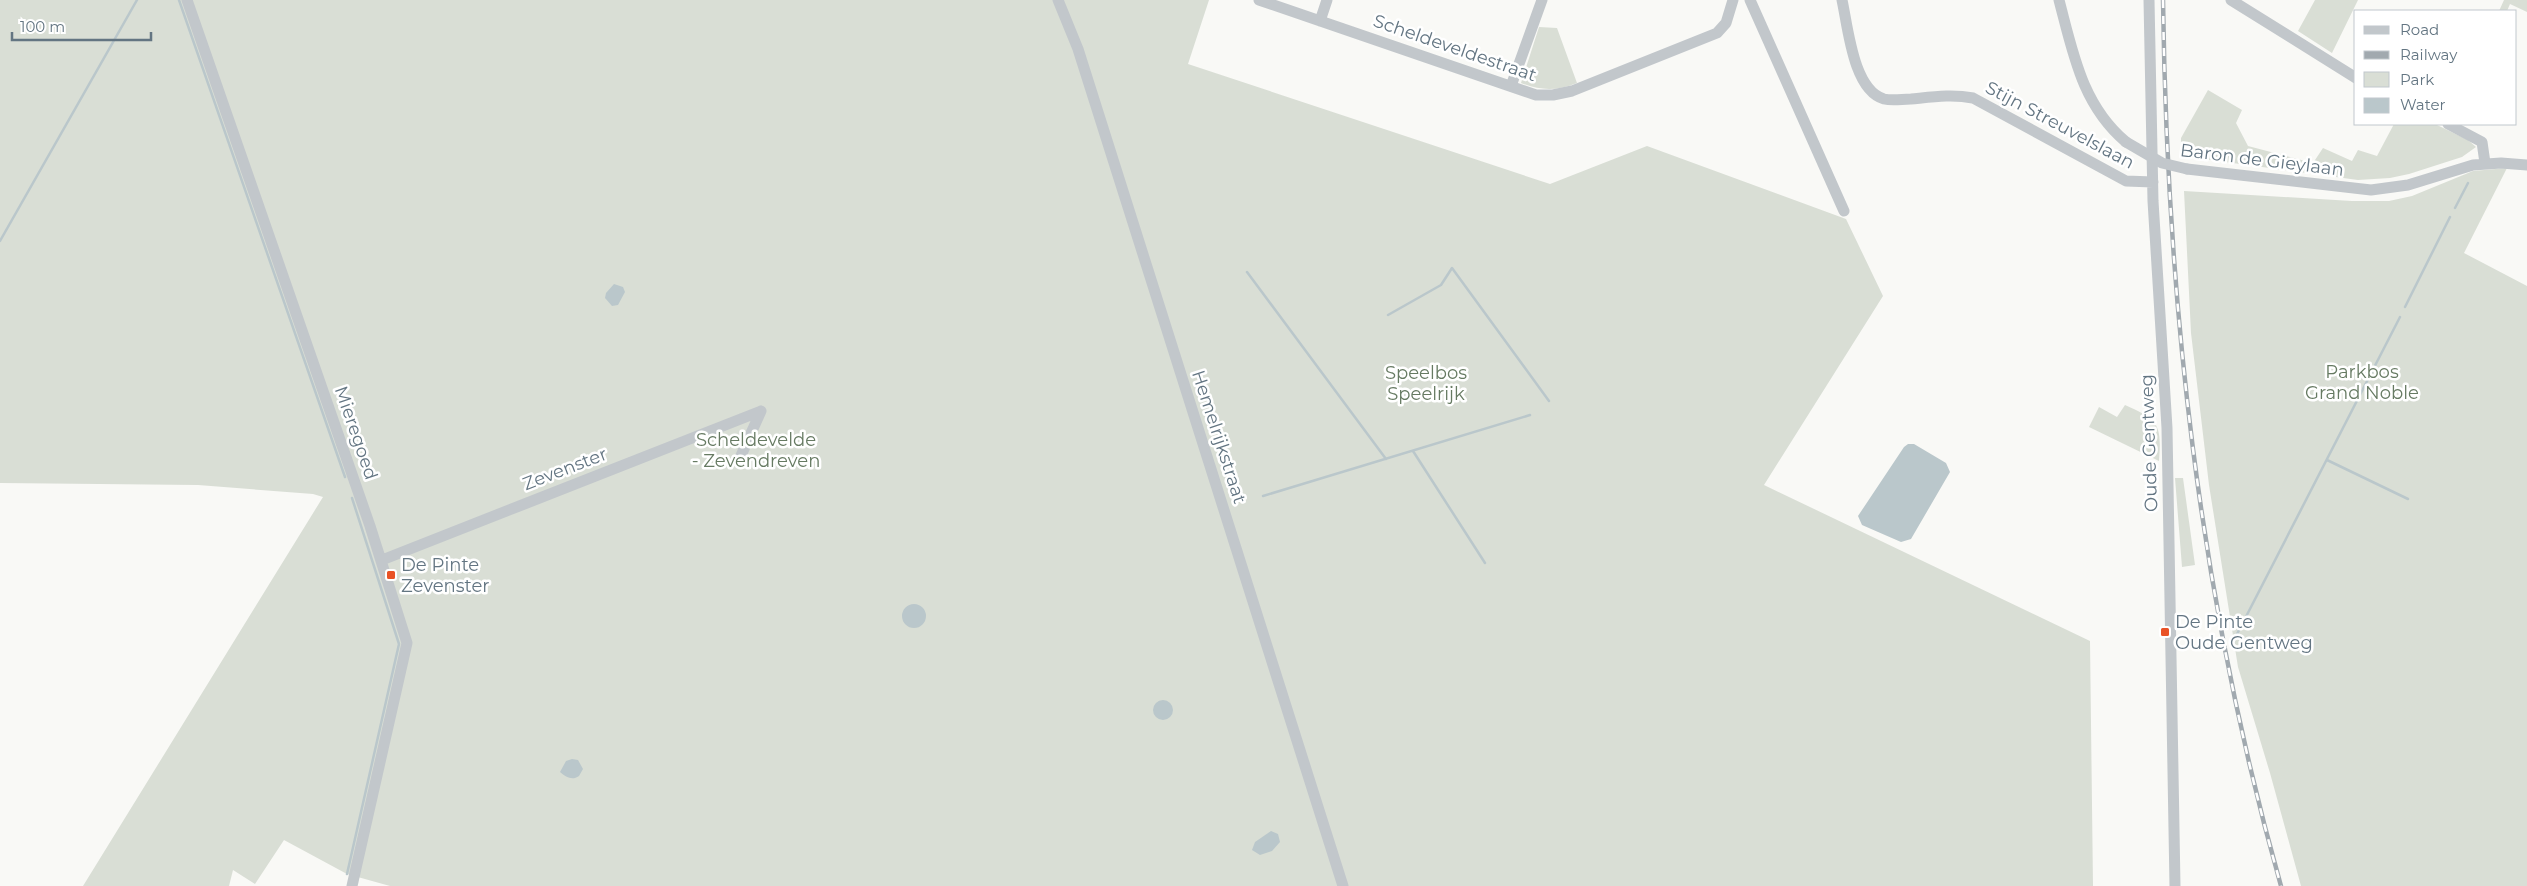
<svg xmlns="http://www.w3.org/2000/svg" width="2527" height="886" font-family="Montserrat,sans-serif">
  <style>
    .green { fill: #d9ded5 }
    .water { fill: #bac7cb }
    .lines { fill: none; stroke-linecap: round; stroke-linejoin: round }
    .stream { stroke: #bac7cb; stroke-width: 2.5 }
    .minor { stroke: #c2c7cb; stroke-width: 11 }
    .rail-casing { stroke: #a1a9af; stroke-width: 4.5 }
    .rail { stroke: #fff; stroke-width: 2.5; stroke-dasharray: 8; stroke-linecap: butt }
    .minor-bridge { stroke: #c2c7cb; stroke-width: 11 }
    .poi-dot { fill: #e95226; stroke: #fff; stroke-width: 2 }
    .labels { text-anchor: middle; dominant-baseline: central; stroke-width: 5; stroke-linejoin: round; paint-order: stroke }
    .street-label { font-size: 18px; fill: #637582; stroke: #fff }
    .park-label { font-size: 18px; fill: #667a62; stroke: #fff }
    .poi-label { font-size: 18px; fill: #637582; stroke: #fff; text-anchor: start }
  </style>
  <rect width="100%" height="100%" fill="#f9f9f6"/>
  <!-- green -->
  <path class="green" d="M 0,0 L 1209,0 L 1188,64 L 1550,184 L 1647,146 L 1846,219 L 1883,296 L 1764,485 L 2090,641 L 2093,886 L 390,886 L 347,874 L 284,840 L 255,884 L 233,870 L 229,886 L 83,886 L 323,497 L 313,494 L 198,485 L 0,483 Z
    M 2315,0 L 2358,0 L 2332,53 L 2298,31 Z
    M 2504,0 L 2527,0 L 2527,12 L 2510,4 L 2507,11 L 2499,11 Z
    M 1539,27 L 1557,28 L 1577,83 C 1556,91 1542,91 1521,83 Z
    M 2208,90 L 2242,110 L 2236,123 L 2248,146 L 2313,163 L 2323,148 L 2352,161 L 2358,150 L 2377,156 L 2394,124 L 2435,124 L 2468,140 L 2476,147 L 2462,157 L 2409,174 L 2390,178 L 2358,180 L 2181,156 L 2181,138 Z
    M 2507,168 L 2464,253 L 2527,286 L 2527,886 L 2301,886 L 2270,773 L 2238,667 L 2209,485 L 2191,333 L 2184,191 L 2352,201 L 2389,201 L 2412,196 L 2473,171 Z
    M 2125,405 C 2158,420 2162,423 2159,461 L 2089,427 L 2099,407 L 2117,417 Z
    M 2175,478 L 2183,478 L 2195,565 L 2182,567 Z"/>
  <!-- water -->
  <path class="water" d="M 614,284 L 623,287 L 625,292 L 618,305 L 612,306 L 605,298 L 606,293 Z
    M 1914,444 L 1946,463 L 1950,472 L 1911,539 L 1901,542 L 1862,525 L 1858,516 L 1904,447 L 1908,444 Z
    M902 616a12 12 0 1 1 24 0a12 12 0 1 1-24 0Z
    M1153 710a10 10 0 1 1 20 0a10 10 0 1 1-20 0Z
    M 572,759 L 578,760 L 583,769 L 579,776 C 572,781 566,777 560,772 L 566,761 Z
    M 1271,831 L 1278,834 L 1280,842 L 1272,851 L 1260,855 L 1252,850 L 1255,842 Z"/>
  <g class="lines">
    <!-- stream -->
    <path class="stream" d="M 179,0 L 345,477
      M 2455,208 L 2468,183
      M 0,241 L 137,0
      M 1247,272 L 1386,459
      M 2405,307 L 2450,217
      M 1388,315 L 1441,285 L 1452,268 L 1549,401
      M 1413,451 L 1485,563
      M 2327,460 L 2408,499
      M 1263,496 L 1530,415
      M 2234,640 L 2400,317
      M 347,874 L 399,644 L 352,498"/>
    <!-- minor -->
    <path class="minor" d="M 187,0 L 370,526 L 407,643 L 352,886
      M 1058,0 L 1078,49 L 1343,886
      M 1259,0 L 1536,95 L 1553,95 L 1572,91 L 1717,33 L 1726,23 L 1733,0
      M 1750,0 L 1844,211
      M 1842,0 C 1848,27 1853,90 1884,99 C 1893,101 1902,99 1911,99 C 1932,97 1952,94 1973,98 L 2126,181 L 2153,182
      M 2059,0 C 2073,53 2082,105 2126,142
      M 2149,0 L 2153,201 L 2167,428 L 2175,886
      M 2231,0 L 2356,78
      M 1320,21 L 1327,0
      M 1511,86 L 1542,0
      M 2448,124 L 2482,142 L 2485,163
      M 2187,169 L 2371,190 L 2408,185 L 2473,165 L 2501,163 L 2527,165
      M 739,460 L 761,411
      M 382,560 L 761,411"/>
    <!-- rail casing -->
    <g class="rail-casing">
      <path id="rail" d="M 2163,0 C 2167,300 2199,597 2281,886"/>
    </g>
    <!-- rail -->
    <use href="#rail" class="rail"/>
    <!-- minor-bridge -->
    <path class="minor-bridge" d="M 2126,142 L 2162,163 L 2187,169"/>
  </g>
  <!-- markers -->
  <g class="poi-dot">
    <rect x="386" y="570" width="10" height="10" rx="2.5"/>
    <rect x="2160" y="627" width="10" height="10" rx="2.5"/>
  </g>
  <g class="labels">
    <!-- street labels -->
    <g class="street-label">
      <text transform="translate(1455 48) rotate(19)">Scheldeveldestraat</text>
      <text transform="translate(2060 125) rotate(28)">Stijn Streuvelslaan</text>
      <text transform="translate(2262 160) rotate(7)">Baron de Gieylaan</text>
      <text transform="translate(356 433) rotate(71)">Mieregoed</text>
      <text transform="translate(1219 437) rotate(72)">Hemelrijkstraat</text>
      <text transform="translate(2149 443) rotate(-92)">Oude Gentweg</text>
      <text transform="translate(565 469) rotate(-21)">Zevenster</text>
    </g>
    <!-- park labels -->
    <g class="park-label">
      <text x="2362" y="372">Parkbos<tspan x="2362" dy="21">Grand Noble</tspan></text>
      <text x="1426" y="373">Speelbos<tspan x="1426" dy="21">Speelrijk</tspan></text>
      <text x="756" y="440">Scheldevelde<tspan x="756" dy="21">- Zevendreven</tspan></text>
    </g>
    <!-- poi labels -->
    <g class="poi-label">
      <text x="401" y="565">De Pinte<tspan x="401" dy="21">Zevenster</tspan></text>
      <text x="2175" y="622">De Pinte<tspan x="2175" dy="21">Oude Gentweg</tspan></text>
    </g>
  </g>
  <!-- legend -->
  <rect x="2354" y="10" width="162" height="115" fill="#ffffff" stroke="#c1c8cd"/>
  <rect x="2364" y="26" width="25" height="8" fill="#c2c7cb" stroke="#c1c8cd"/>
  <text x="2400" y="35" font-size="15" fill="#637582">Road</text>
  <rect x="2364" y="51" width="25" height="8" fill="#a1a9af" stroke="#c1c8cd"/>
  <text x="2400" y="60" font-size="15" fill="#637582">Railway</text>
  <rect x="2364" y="72" width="25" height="15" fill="#d9ded5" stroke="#c1c8cd"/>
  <text x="2400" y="85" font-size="15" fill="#637582">Park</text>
  <rect x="2364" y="98" width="25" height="15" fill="#bac7cb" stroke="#c1c8cd"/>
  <text x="2400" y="110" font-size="15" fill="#637582">Water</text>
  <!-- scale -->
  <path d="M12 32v8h139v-8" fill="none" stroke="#637582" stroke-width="2.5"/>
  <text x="20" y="32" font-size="15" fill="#637582" stroke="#ffffff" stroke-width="4" paint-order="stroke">100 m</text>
</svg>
